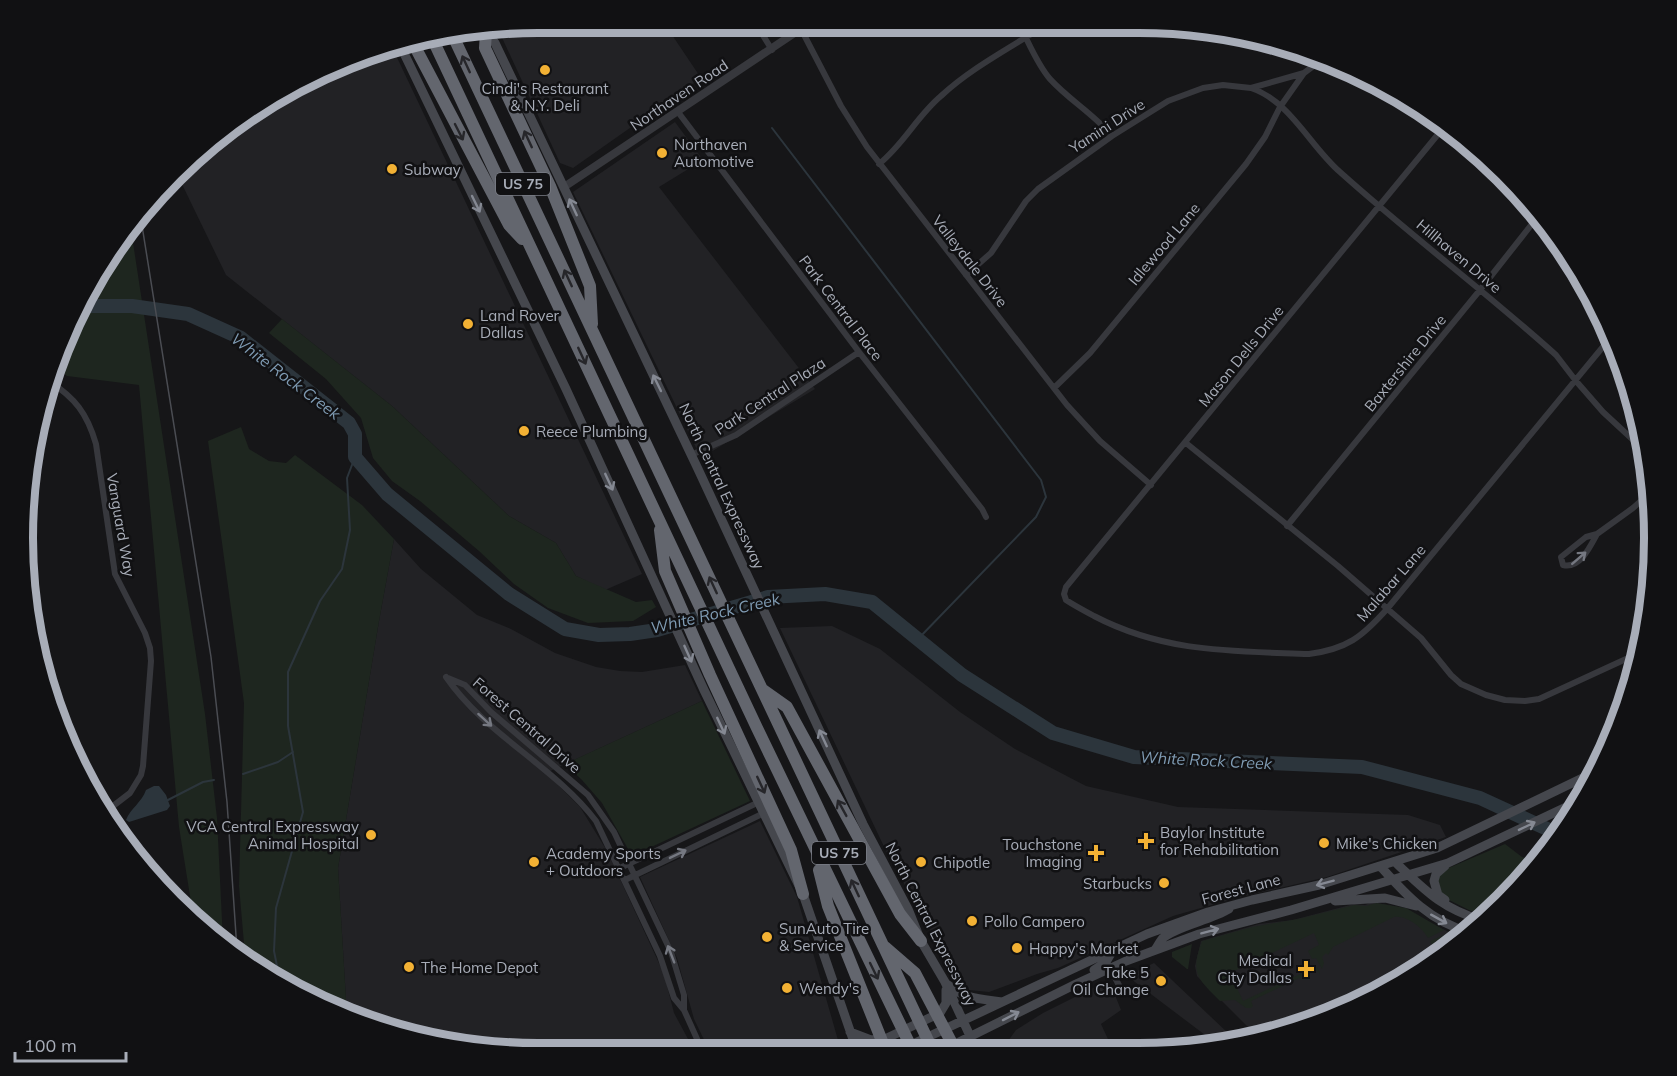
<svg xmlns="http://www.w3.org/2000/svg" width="1677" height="1076" font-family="Mulish,sans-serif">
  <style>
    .built { fill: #222225 }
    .green { fill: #1e261f }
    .water { fill: #2c353c }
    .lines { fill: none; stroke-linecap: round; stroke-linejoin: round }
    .stream { stroke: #2c353c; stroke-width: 2 }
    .river { stroke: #2c353c; stroke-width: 14 }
    .minor { stroke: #37383d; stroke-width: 6 }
    .tertiary { stroke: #37383d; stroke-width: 8 }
    .secondary { stroke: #45474d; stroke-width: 9 }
    .motorway { stroke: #63666e; stroke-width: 12 }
    .tram { stroke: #4a4c52; stroke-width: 1.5 }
    .oneway { stroke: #26262a }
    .oneway2 { stroke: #858993 }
    .oneway3 { stroke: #757881 }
    .poi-dot { fill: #f2b134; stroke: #111113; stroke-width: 2 }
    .labels { text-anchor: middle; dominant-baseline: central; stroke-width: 5; stroke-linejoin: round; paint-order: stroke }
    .shield { fill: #111113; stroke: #7b7e86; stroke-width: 1.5 }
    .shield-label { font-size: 14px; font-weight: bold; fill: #a8adb8 }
    .poi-label { font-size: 15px; fill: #a8adb8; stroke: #111113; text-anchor: start }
    .street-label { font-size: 15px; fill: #a8adb8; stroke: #111113 }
    .water-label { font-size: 16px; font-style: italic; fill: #7f9bb3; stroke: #111113 }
    .rim { fill: none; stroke: #a8adb8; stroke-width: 8 }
  </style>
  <rect width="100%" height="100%" fill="#161618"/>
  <!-- built -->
  <path class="built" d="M 538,23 L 544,23 L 550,34 L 664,23 L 701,78 L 573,168 L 560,163 L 498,29 Z
    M 392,47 L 642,574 L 605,590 L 576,576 L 556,543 L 509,516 L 392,406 L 226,275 L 179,178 L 251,110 L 373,50 Z
    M 675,122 L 703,160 L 659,187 L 815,389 L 701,458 L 573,192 Z
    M 394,539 L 421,569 L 477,615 L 511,629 L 555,653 L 596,667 L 620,671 L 642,672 L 685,665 L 702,701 L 546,773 L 580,807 L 607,851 L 664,974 L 674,1013 L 694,1050 L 471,1049 L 347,1016 L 338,868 L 379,621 Z
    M 832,626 L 880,649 L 960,712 L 1015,749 L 1086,786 L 1178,807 L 1408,815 L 1440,825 L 1446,837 L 1327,877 L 1236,898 L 1173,916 L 1058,968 L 1037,974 L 989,992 L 969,990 L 957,978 L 888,855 L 780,628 Z
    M 760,821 L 797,897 L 840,1047 L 838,1051 L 709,1050 L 694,1019 L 677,958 L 640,877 Z
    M 1372,902 L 1398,907 L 1455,935 L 1463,937 L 1453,947 L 1367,1000 L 1272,1036 L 1248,1040 L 1252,1031 L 1197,976 L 1195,966 L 1201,941 L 1259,924 L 1293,920 L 1354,904 L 1365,905 Z
    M 1154,963 L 1229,1034 L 1213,1041 L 1127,976 Z
    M 1109,980 L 1121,1010 L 1101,1024 L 1114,1052 L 1000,1052 L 1016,1030 L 1043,1013 Z"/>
  <!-- green -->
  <path class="green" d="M 130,223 L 205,714 L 217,818 L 223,941 L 198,926 L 194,921 L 179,827 L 139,385 L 67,376 L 54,365 Z
    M 282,319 L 392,406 L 509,516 L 556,543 L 576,576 L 636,602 L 652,600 L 656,607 L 633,621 L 588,623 L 548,608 L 514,584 L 479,551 L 420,501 L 392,481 L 373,458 L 361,418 L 326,379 L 269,333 Z
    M 241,427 L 249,449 L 269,461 L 286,463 L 295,455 L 362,505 L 394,539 L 379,621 L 338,868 L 347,1016 L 340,1014 L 245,955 L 239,886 L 244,703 L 208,441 Z
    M 702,701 L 750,801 L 632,856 L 602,803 L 582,780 L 565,764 Z
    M 1505,844 L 1522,857 L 1538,862 L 1527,878 L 1487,915 L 1471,911 L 1443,897 L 1437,879 L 1444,870 Z
    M 1376,903 L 1406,908 L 1444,930 L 1428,938 C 1422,927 1406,915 1394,917 L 1333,947 L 1328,955 L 1326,953 L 1322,957 L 1324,963 L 1322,969 L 1316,958 L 1312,959 L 1308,951 L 1319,945 L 1314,933 L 1230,973 L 1243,1001 L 1315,967 L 1318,968 L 1320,974 L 1316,970 L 1251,1001 L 1253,1006 L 1251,1008 L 1246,1008 L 1235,1000 L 1220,1001 C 1197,978 1190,974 1202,941 L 1252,927 L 1298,919 L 1354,905 L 1366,906 Z
    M 1449,933 L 1463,937 L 1449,947 L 1447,944 L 1434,950 L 1430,941 Z
    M 1192,944 L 1188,969 L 1187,969 L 1172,957 L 1172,952 Z"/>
  <!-- water -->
  <path class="water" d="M 154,786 L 159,786 L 166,795 L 170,806 L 167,810 L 129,822 L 126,820 C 130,809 142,802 146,790 Z"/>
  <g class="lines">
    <!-- stream -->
    <path class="stream" d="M 772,128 L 1041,480 L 1046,497 L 1036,517 L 918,639
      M 243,774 L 278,762 L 293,752
      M 166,801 L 203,782 L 214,780
      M 279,976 L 274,951 L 276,908 L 303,812 L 288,726 L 288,672 L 320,601 L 342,569 L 350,530 L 347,478 L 355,457"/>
    <!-- river -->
    <path class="river" d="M 85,306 L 132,306 L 188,314 L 241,338 L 349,423 L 355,434 L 355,457 L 387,494 L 509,594 L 565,629 L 599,635 L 630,634 L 657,630 L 768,597 L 825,594 L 872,602 L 962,675 L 1053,733 L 1134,757 L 1362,767 L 1480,798 L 1558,834"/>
    <!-- minor -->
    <path class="minor" d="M 756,24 L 772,50
      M 1020,26 C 1029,43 1037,64 1050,79 C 1069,100 1094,114 1112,136
      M 801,29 L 841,106 L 867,147 L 1067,405 L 1100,441 L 1151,485
      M 1251,88 C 1290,101 1310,146 1340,172 C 1410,235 1486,292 1556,355 L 1576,381 L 1603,412 L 1644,450
      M 678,112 L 859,352 L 982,509 L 986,517
      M 1444,127 L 1066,587 L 1064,594 L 1066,600 C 1075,606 1085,611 1094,616 C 1165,653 1232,651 1309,654 C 1347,649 1362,637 1387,609 L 1611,337
      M 879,164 C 904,144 917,116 941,96 C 971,68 1010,48 1044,26
      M 966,275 L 991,253 L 1026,201 L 1038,189 L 1112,136 L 1168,101 L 1203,88 L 1223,85 L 1251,88 L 1304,73
      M 49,381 C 75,398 87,413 96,444 L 115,574 L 145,633 L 150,648 L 151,661 L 143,766 L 141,775 L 130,793 L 104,813
      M 1054,388 L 1090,353 L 1246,164 L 1265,137 L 1280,107 L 1304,73 L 1320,61
      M 1186,443 L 1338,566 L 1421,638 L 1451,675 L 1461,684 L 1486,695 L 1505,700 L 1525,701 L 1539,699 L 1639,653
      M 691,455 L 736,435 L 859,352
      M 1287,526 L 1480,290 L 1539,215
      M 1597,534 C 1590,547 1580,569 1563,565 L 1561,557 L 1586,537 L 1597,534 L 1633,508 L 1651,492
      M 446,677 C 486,735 553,765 596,821 L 660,956 L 674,998 L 684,1010 L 702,1050
      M 448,678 L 465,685 L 491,712 L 588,795 L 614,832 L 671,952 L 684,995 L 684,1010
      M 620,868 L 757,803
      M 625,880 L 762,814
      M 1110,968 L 1122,991"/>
    <!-- tertiary -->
    <path class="tertiary" d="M 564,187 L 808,24"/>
    <!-- secondary -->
    <path class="secondary" d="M 486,31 L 495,43 L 698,469 L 863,824 L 908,909 L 921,941 L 945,982 L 977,1051
      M 400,45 L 566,389 L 704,690 L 803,894 L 857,1051
      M 1395,862 C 1425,890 1441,908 1481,920
      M 1381,867 C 1406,895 1431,922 1469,932
      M 1445,900 L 1438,895 L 1434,881 L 1436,874 L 1445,866
      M 1335,901 L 1385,898 L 1416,906
      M 1155,950 C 1158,946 1160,941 1163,938 C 1175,927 1211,920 1229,909
      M 1094,970 L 1106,962 L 1114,948
      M 948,985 C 964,999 982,999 1002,1002
      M 850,1032 L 871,1040 L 887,1038 L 940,1013 L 946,1003 L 946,990
      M 898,1051 L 1147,934 L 1208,912 L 1252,900 L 1319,885 L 1437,848 L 1597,771
      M 941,1051 L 1076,984 L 1126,961 L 1199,934 L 1291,910 L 1448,863 L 1583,799"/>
    <!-- motorway -->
    <path class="motorway" d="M 486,32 L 485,48 L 550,186 L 590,286 L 592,324
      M 453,36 L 933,1051
      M 433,40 L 757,728 L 913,1051
      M 413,43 L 509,225 L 522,239
      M 660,530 L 665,571 L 710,675 L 791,850 L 803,894
      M 763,690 L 787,707 L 900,914 L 921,941
      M 819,870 L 828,906 L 886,1051
      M 885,947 L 915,973 L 956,1051"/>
    <!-- tram -->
    <path class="tram" d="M 140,213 L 211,657 L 227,802 L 237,950"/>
  </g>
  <!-- one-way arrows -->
  <defs><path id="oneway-shaft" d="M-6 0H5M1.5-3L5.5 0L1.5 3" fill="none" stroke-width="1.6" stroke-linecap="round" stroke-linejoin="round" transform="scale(1.5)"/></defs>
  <g class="oneway">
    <use href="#oneway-shaft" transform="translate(466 64) rotate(-115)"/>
    <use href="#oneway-shaft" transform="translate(459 132) rotate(63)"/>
    <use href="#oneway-shaft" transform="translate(528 139) rotate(-115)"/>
    <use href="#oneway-shaft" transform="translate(568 278) rotate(-115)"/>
    <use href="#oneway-shaft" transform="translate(582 356) rotate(65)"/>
    <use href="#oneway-shaft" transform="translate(713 585) rotate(-115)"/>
    <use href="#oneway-shaft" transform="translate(761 785) rotate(65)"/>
    <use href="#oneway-shaft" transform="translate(842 808) rotate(-119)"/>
    <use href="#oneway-shaft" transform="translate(855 888) rotate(-115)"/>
    <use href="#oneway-shaft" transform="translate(874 971) rotate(64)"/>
  </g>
  <g class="oneway2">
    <use href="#oneway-shaft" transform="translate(476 204) rotate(64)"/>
    <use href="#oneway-shaft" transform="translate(573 207) rotate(-115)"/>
    <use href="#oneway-shaft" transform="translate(657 383) rotate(-116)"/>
    <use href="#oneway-shaft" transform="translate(609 482) rotate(65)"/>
    <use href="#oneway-shaft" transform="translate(688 654) rotate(66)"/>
    <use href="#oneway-shaft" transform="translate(721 726) rotate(65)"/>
    <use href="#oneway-shaft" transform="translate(823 738) rotate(-115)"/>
    <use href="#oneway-shaft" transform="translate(1527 826) rotate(-26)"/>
    <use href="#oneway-shaft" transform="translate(1325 883) rotate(165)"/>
    <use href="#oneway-shaft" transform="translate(1439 919) rotate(29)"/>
    <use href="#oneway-shaft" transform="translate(1210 931) rotate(-15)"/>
    <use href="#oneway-shaft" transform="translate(1011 1016) rotate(-27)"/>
  </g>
  <g class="oneway3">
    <use href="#oneway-shaft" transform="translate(1579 558) rotate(-41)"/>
    <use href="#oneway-shaft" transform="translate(485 720) rotate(42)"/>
    <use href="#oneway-shaft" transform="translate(678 854) rotate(-26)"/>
    <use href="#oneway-shaft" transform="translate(671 954) rotate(-111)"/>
  </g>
  <!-- markers -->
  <g class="poi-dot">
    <circle cx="545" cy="70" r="6"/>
    <circle cx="662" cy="153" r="6"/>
    <circle cx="392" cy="169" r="6"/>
    <circle cx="468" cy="324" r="6"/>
    <circle cx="524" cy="431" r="6"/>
    <circle cx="371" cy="835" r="6"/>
    <path d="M1143 832h6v6h6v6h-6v6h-6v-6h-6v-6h6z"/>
    <circle cx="1324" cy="843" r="6"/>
    <path d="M1093 844h6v6h6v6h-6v6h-6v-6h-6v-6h6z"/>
    <circle cx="534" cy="862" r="6"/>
    <circle cx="921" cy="862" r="6"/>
    <circle cx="1164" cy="883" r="6"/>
    <circle cx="972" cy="921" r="6"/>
    <circle cx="767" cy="937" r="6"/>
    <circle cx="1017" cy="948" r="6"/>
    <circle cx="409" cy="967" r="6"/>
    <path d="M1303 960h6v6h6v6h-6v6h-6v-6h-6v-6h6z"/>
    <circle cx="1161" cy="981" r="6"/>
    <circle cx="787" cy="988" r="6"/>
  </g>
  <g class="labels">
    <!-- shield labels -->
    <g class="shield">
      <rect x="496" y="173" width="54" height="22" rx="4.5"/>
      <rect x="812" y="842" width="54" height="22" rx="4.5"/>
    </g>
    <g class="shield-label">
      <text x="523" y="184">US 75</text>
      <text x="839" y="853">US 75</text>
    </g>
    <!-- poi labels -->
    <g class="poi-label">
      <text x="545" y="88" text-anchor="middle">Cindi's Restaurant<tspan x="545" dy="17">&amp; N.Y. Deli</tspan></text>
      <text x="674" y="144">Northaven<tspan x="674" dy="17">Automotive</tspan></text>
      <text x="404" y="169">Subway</text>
      <text x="480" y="315">Land Rover<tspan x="480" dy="17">Dallas</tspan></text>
      <text x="536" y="431">Reece Plumbing</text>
      <text x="359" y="826" text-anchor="end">VCA Central Expressway<tspan x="359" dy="17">Animal Hospital</tspan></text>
      <text x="1160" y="832">Baylor Institute<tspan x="1160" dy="17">for Rehabilitation</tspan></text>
      <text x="1336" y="843">Mike's Chicken</text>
      <text x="1082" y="844" text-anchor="end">Touchstone<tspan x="1082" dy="17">Imaging</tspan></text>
      <text x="546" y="853">Academy Sports<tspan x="546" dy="17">+ Outdoors</tspan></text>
      <text x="933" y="862">Chipotle</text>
      <text x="1152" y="883" text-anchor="end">Starbucks</text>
      <text x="984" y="921">Pollo Campero</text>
      <text x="779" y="928">SunAuto Tire<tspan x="779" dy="17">&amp; Service</tspan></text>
      <text x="1029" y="948">Happy's Market</text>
      <text x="1292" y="960" text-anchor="end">Medical<tspan x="1292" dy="17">City Dallas</tspan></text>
      <text x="421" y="967">The Home Depot</text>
      <text x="1149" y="972" text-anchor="end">Take 5<tspan x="1149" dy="17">Oil Change</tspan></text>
      <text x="799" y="988">Wendy's</text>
    </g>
    <!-- street labels -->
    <g class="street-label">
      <text transform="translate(679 95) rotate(-34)">Northaven Road</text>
      <text transform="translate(1107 126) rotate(-33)">Yamini Drive</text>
      <text transform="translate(1164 244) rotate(-50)">Idlewood Lane</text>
      <text transform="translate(1459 256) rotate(40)">Hillhaven Drive</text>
      <text transform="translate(970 261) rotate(52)">Valleydale Drive</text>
      <text transform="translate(841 308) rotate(53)">Park Central Place</text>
      <text transform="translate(1241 356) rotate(-51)">Mason Dells Drive</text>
      <text transform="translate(1405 363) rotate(-51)">Baxtershire Drive</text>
      <text transform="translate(770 396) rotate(-33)">Park Central Plaza</text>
      <text transform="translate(722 486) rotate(65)">North Central Expressway</text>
      <text transform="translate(121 525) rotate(80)">Vanguard Way</text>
      <text transform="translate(1391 583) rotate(-49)">Malabar Lane</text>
      <text transform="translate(527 725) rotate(41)">Forest Central Drive</text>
      <text transform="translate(1241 889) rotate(-15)">Forest Lane</text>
      <text transform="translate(931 924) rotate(63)">North Central Expressway</text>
    </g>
    <!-- water labels -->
    <g class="water-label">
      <text transform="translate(286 376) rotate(37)">White Rock Creek</text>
      <text transform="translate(715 613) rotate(-13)">White Rock Creek</text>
      <text transform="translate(1206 760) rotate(3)">White Rock Creek</text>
    </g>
  </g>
  <!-- crop -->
  <path d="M0 0H1677V1076H0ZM538 33H1139A505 505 0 0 1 1644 538V538A505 505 0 0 1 1139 1043H538A505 505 0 0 1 33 538V538A505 505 0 0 1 538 33Z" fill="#111113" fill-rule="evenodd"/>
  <path class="rim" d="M538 33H1139A505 505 0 0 1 1644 538V538A505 505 0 0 1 1139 1043H538A505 505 0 0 1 33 538V538A505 505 0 0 1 538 33Z"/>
  <!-- scale -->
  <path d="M15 1052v9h111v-9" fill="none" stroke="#a8adb8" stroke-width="3"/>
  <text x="24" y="1052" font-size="18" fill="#a8adb8" stroke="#111113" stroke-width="4.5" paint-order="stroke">100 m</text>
</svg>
